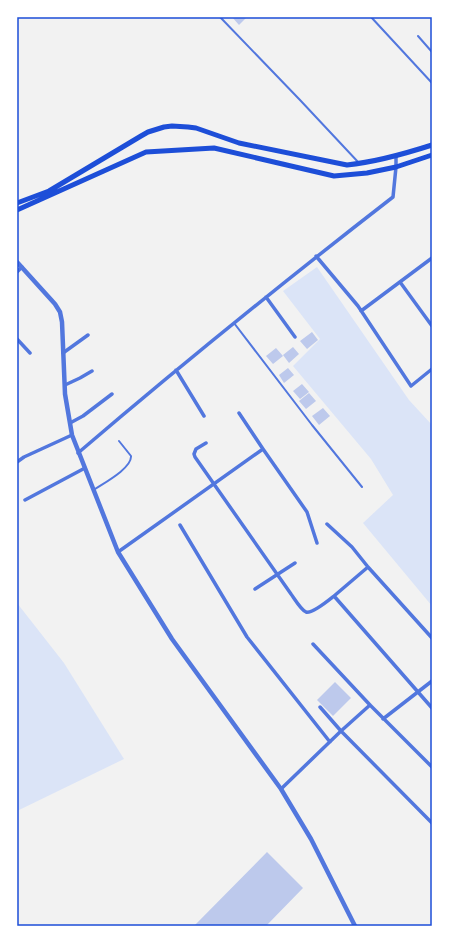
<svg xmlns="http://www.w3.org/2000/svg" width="449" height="943" font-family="Lato,sans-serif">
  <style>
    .green { fill: #dbe4f7 }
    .building { fill: #bdc9ec }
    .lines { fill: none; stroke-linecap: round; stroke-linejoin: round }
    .service { stroke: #5277de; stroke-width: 2 }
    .minor { stroke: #5277de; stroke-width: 3.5 }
    .tertiary { stroke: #5277de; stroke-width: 4.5 }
    .secondary { stroke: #1d4ed8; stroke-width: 5 }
    .neatline { fill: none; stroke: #1d4ed8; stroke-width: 1.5 }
  </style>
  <rect width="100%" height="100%" fill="#f2f2f2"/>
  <!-- green -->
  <path class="green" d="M 317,267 L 409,400 L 432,425 L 432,606 L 363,523 L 393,495 L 371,459 L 293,366 L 320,339 L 283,291 Z
    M 17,603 L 64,663 L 124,759 L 17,811 Z"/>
  <!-- building -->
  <path class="building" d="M 232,17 L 247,17 L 239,25 Z
    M 312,332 L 318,340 L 307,349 L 300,341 Z
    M 293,347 L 299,354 L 289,363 L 283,355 Z
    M 276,348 L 283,356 L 273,364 L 266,356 Z
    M 288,368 L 294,375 L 284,383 L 279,375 Z
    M 302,384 L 309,392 L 300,399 L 293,391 Z
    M 309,393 L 316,401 L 306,409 L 299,401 Z
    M 323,408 L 330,416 L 319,425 L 312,416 Z
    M 335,682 L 351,698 L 333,716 L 317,700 Z
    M 267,852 L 303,888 L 266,926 L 194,926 Z"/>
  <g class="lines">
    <!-- service -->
    <path class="service" d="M 220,17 L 300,100 L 359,163
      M 371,17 L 432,83
      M 418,36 L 432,52
      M 234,323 L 312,425 L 362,487
      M 95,489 C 104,483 132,468 131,456 L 119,441"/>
    <!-- minor -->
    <path class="minor" d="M 316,256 L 358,306 L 411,386 L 432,369
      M 17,272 L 22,267
      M 400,282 L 432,326
      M 266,297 L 295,337
      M 361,311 L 432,258
      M 17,339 L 30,353
      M 63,353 L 88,335
      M 176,370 L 204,416
      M 65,385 L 80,378 L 92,371
      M 239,413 L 263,449 L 307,512 L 317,543
      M 70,423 L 83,416 L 112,394
      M 206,443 L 196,449 L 194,454 L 195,457 L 291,594 C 294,598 301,610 306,612 C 312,614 329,600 334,596
      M 78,453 C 181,365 286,280 393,197 L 396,167 L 396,156
      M 17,462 L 24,457 L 72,435
      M 25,500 L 85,468
      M 327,524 L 352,547 L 368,567 L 432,638
      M 180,525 L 247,637 L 330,742
      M 118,552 L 263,449
      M 368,567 L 334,596 L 432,708
      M 255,589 L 295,563
      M 313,644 L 370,705 L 432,767
      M 320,707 L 341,731 L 432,823
      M 383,719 L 432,681
      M 281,789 L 341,731 L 370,705"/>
    <!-- tertiary -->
    <path class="tertiary" d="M 17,262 L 55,304 L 60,312 L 62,322 L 65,394 L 72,435 L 118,552 L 172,639 L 281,789 L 311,839 L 355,926"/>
    <!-- secondary -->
    <path class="secondary" d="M 17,203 L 49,191 L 141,136 L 148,132 L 164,127 L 172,126 L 188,127 L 196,128 L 239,143 L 347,165 C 376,162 404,154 432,145
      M 17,210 L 146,152 L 214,148 L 334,176 L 367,173 L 396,167 L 432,155"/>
  </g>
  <!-- border -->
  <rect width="449" height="943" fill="none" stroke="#ffffff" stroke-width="36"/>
  <rect x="18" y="18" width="413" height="907" class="neatline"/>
</svg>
